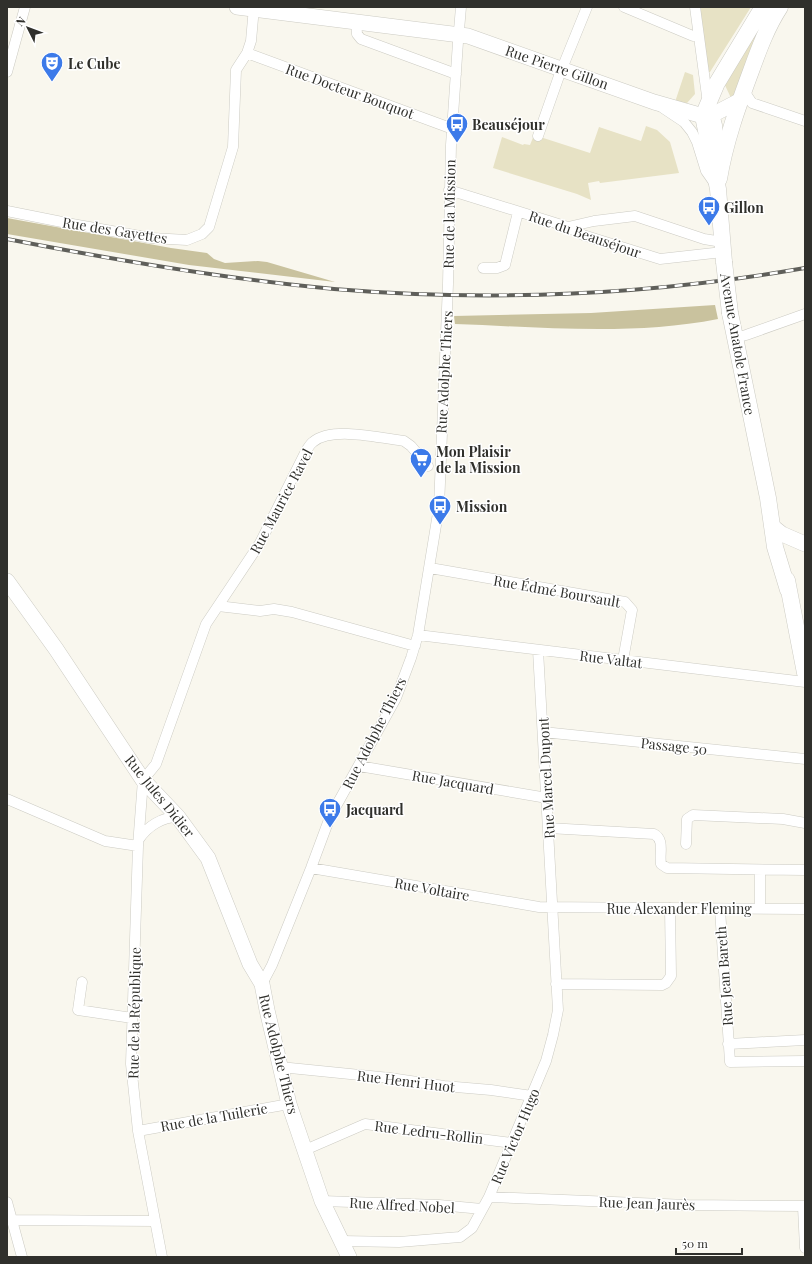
<svg xmlns="http://www.w3.org/2000/svg" width="812" height="1264" font-family="'Playfair Display',serif">
  <style>
    .green { fill: #e7e2c5 }
    .forest { fill: #c9c29e }
    .lines { fill: none; stroke-linecap: round; stroke-linejoin: round }
    .street-casing { stroke: #cccbc3; stroke-width: 11 }
    .secondary-casing { stroke: #cccbc3; stroke-width: 16 }
    .primary-casing { stroke: #cccbc3; stroke-width: 17 }
    .street { stroke: #fff; stroke-width: 10 }
    .secondary { stroke: #fff; stroke-width: 15 }
    .primary { stroke: #fff; stroke-width: 16 }
    .rail-casing { stroke: #5f5f5a; stroke-width: 4 }
    .rail { stroke: #fff; stroke-width: 2.5; stroke-dasharray: 8; stroke-linecap: butt }
    .primary-bridge-casing { stroke: #cccbc3; stroke-width: 17; stroke-linecap: butt }
    .primary-bridge { stroke: #fff; stroke-width: 16 }
    .labels { text-anchor: middle; dominant-baseline: central; stroke-width: 3; stroke-linejoin: round; paint-order: stroke }
    .poi-label { font-size: 14px; font-weight: bold; fill: #30302c; stroke: #fff; text-anchor: start }
    .street-label { font-size: 14px; fill: #30302c; stroke: #fff }
  </style>
  <rect width="100%" height="100%" fill="#f9f7ee"/>
  <!-- green -->
  <path class="green" d="M 698,7 L 751,7 L 710,72 L 709,72 Z
    M 768,7 L 734,97 L 731,98 L 723,81 Z
    M 685,72 L 693,75 L 695,94 L 687,103 L 675,102 Z
    M 646,126 L 657,130 L 670,142 L 679,173 L 600,183 L 599,181 L 588,183 L 591,200 L 577,194 L 493,168 L 502,137 L 523,145 L 524,144 L 530,145 L 534,135 L 590,153 L 599,127 L 641,141 Z"/>
  <!-- forest -->
  <path class="forest" d="M 7,218 L 171,248 L 207,253 L 214,259 L 225,263 L 258,261 L 267,262 L 335,282 L 189,265 L 7,234 Z
    M 715,305 L 718,319 C 632,336 542,327 455,324 L 454,316 L 591,313 Z"/>
  <g class="lines">
    <!-- street casing -->
    <g class="street-casing">
      <path id="street" d="M 624,7 L 693,36
        M 695,7 L 707,96 L 714,114 L 717,125 L 719,155
        M 356,21 L 357,34 L 361,39 L 456,74
        M 247,53 L 453,129
        M 7,72 L 25,7
        M 744,91 L 752,103 L 805,121
        M 663,108 L 684,122 L 692,132 L 697,142 L 706,171 L 713,181
        M 538,136 L 559,76 L 587,7
        M 449,190 L 568,227 L 583,235 L 660,259 L 723,252
        M 7,211 L 72,224 L 151,238 L 187,240 L 202,234 L 209,227 L 233,147 L 236,70 L 247,53 L 251,41 L 254,7
        M 568,227 L 594,221 L 635,216 L 704,239 L 722,242
        M 483,268 L 497,268 L 505,265 L 518,212
        M 735,338 L 746,335 L 805,314
        M 430,568 L 625,602 L 632,610 L 623,660
        M 218,606 L 260,611 L 274,609 L 292,612 L 415,646
        M 418,635 L 805,682
        M 543,732 L 805,759
        M 359,766 L 547,798
        M 7,799 L 105,841 L 138,846
        M 548,828 L 654,834 C 665,840 659,853 661,864 L 667,868 L 805,870
        M 139,839 C 148,826 162,817 178,817
        M 686,844 L 687,819 L 693,815 L 783,819 L 805,823
        M 311,868 L 539,907 L 805,909
        M 760,870 L 760,908
        M 720,909 L 730,1062 L 805,1061
        M 82,982 L 78,1010 L 132,1018
        M 262,984 L 272,965 L 311,868 L 330,817 L 396,698 L 411,658 L 418,635 L 439,507 L 448,284 L 451,145 L 458,42 L 461,7
        M 556,984 L 662,985 L 666,983 L 671,976 L 670,908
        M 728,1044 L 805,1040
        M 280,1067 L 390,1078 L 444,1086 L 491,1090 L 532,1096
        M 138,1131 L 289,1104
        M 305,1150 L 365,1124 L 512,1143
        M 489,1197 L 688,1205 L 805,1206
        M 322,1201 L 439,1205 L 482,1209
        M 7,1202 L 22,1257
        M 803,1207 L 805,1248
        M 12,1220 L 155,1221
        M 341,1241 L 399,1242 L 460,1237 L 472,1228 L 489,1197 L 546,1061 L 553,1035 L 558,1010 L 538,650
        M 162,1257 L 138,1131 L 131,1064 L 138,846 L 143,780 L 156,764 L 206,624 L 260,543 L 306,451 C 308,448 310,444 313,442 C 332,426 381,438 404,441 L 411,446 L 428,466"/>
    </g>
    <!-- secondary casing -->
    <g class="secondary-casing">
      <path id="secondary" d="M 237,7 L 468,36 L 654,102 L 703,116 L 708,118 L 711,124
        M 703,116 L 714,114 L 741,100
        M 772,526 L 782,534 L 805,544
        M 7,581 L 56,649 L 143,780 L 178,817 L 208,858 L 250,964 L 262,984 L 267,1010 L 289,1104 L 322,1201 L 349,1257"/>
    </g>
    <!-- primary casing -->
    <g class="primary-casing">
      <path id="primary" d="M 719,179 C 725,142 738,106 751,71 C 759,49 767,27 780,7
        M 724,262 L 718,189 L 703,116 L 717,83 L 763,7
        M 730,313 L 768,498 L 775,547 L 788,590
        M 787,580 L 805,673"/>
    </g>
    <!-- street -->
    <use href="#street" class="street"/>
    <!-- secondary -->
    <use href="#secondary" class="secondary"/>
    <!-- primary -->
    <use href="#primary" class="primary"/>
    <!-- rail casing -->
    <g class="rail-casing">
      <path id="rail" d="M 7,239 C 115,260 224,279 334,289 C 491,302 650,295 805,268"/>
    </g>
    <!-- rail -->
    <use href="#rail" class="rail"/>
    <!-- primary-bridge casing -->
    <g class="primary-bridge-casing">
      <path id="primary-bridge" d="M 724,262 L 730,313"/>
    </g>
    <!-- primary-bridge -->
    <use href="#primary-bridge" class="primary-bridge"/>
  </g>
  <!-- icons -->
  <defs>
    <g id="theatre-pin" transform="scale(1.15)"><path d="M0 17L-7.5 6A9.5 9.5 0 1 1 7.5 6Z" fill="#3c7ae9" stroke="#fff"/><path d="M-5-5.5Q0-4 5-5.5V0Q5 5 0 6Q-5 5-5 0ZM-3.3-2.5H-1v1.5H-3.3ZM1-2.5H3.3v1.5H1ZM-2.8 1Q0 5.5 2.8 1Z" fill="#fff"/></g>
    <g id="bus-pin" transform="scale(1.15)"><path d="M0 17L-7.5 6A9.5 9.5 0 1 1 7.5 6Z" fill="#3c7ae9" stroke="#fff"/><path d="M-5-6H5V4H4V6H2V4H-2V6H-4V4H-5ZM-3.5-4V0h7V-4ZM-3.5 1.2v1.5H-2V1.2ZM2 1.2v1.5H3.5V1.2Z" fill="#fff"/></g>
    <g id="supermarket-pin" transform="scale(1.15)"><path d="M0 17L-7.5 6A9.5 9.5 0 1 1 7.5 6Z" fill="#3c7ae9" stroke="#fff"/><path d="M-6-5.5h2.5l.6 2H6L4.5 2H-2.5L-4.4-4H-6ZM-1.5 3.2a1.3 1.3 0 1 0 .1 0ZM3 3.2a1.3 1.3 0 1 0 .1 0Z" fill="#fff"/></g>
  </defs>
  <g fill-rule="evenodd">
    <use href="#theatre-pin" x="52" y="63"/>
    <use href="#bus-pin" x="457" y="124"/>
    <use href="#bus-pin" x="709" y="207"/>
    <use href="#supermarket-pin" x="421" y="459"/>
    <use href="#bus-pin" x="440" y="506"/>
    <use href="#bus-pin" x="330" y="809"/>
  </g>
  <g class="labels">
    <!-- poi labels -->
    <g class="poi-label">
      <text x="68" y="63">Le Cube</text>
      <text x="472" y="124">Beauséjour</text>
      <text x="724" y="207">Gillon</text>
      <text x="436" y="451">Mon Plaisir<tspan x="436" dy="16">de la Mission</tspan></text>
      <text x="456" y="506">Mission</text>
      <text x="346" y="809">Jacquard</text>
    </g>
    <!-- street labels -->
    <g class="street-label">
      <text transform="translate(557 67) rotate(19)">Rue Pierre Gillon</text>
      <text transform="translate(350 91) rotate(20)">Rue Docteur Bouquot</text>
      <text transform="translate(449 214) rotate(-89)">Rue de la Mission</text>
      <text transform="translate(115 230) rotate(9)">Rue des Gayettes</text>
      <text transform="translate(585 234) rotate(19)">Rue du Beauséjour</text>
      <text transform="translate(738 344) rotate(80)">Avenue Anatole France</text>
      <text transform="translate(444 372) rotate(-87)">Rue Adolphe Thiers</text>
      <text transform="translate(281 501) rotate(-62)">Rue Maurice Ravel</text>
      <text transform="translate(557 591) rotate(10)">Rue Édmé Boursault</text>
      <text transform="translate(611 659) rotate(7)">Rue Valtat</text>
      <text transform="translate(374 733) rotate(-63)">Rue Adolphe Thiers</text>
      <text transform="translate(674 746) rotate(6)">Passage 50</text>
      <text transform="translate(546 778) rotate(-93)">Rue Marcel Dupont</text>
      <text transform="translate(453 782) rotate(10)">Rue Jacquard</text>
      <text transform="translate(160 796) rotate(51)">Rue Jules Didier</text>
      <text transform="translate(432 889) rotate(10)">Rue Voltaire</text>
      <text x="679" y="908">Rue Alexander Fleming</text>
      <text transform="translate(724 976) rotate(-94)">Rue Jean Bareth</text>
      <text transform="translate(134 1013) rotate(-89)">Rue de la République</text>
      <text transform="translate(279 1054) rotate(76)">Rue Adolphe Thiers</text>
      <text transform="translate(406 1081) rotate(7)">Rue Henri Huot</text>
      <text transform="translate(214 1117) rotate(-10)">Rue de la Tuilerie</text>
      <text transform="translate(429 1132) rotate(7)">Rue Ledru-Rollin</text>
      <text transform="translate(515 1136) rotate(-67)">Rue Victor Hugo</text>
      <text transform="translate(647 1203) rotate(2)">Rue Jean Jaurès</text>
      <text transform="translate(402 1205) rotate(3)">Rue Alfred Nobel</text>
    </g>
  </g>
  <!-- border -->
  <rect width="812" height="1264" fill="none" stroke="#30302c" stroke-width="16"/>
  <!-- north arrow -->
  <g transform="translate(28 28) rotate(312)" stroke="#ffffff" stroke-width="3" paint-order="stroke">
  <path d="M0-3L7 15L0 10L-7 15Z" fill="#30302c"/>
  <text y="-6" font-size="11" font-weight="bold" text-anchor="middle" fill="#30302c">N</text>
  </g>
  <!-- scale -->
  <path d="M676 1248v6h66v-6" fill="none" stroke="#30302c" stroke-width="2"/>
  <text x="682" y="1248" font-size="12" fill="#30302c" stroke="#ffffff" stroke-width="3" paint-order="stroke">50 m</text>
</svg>
